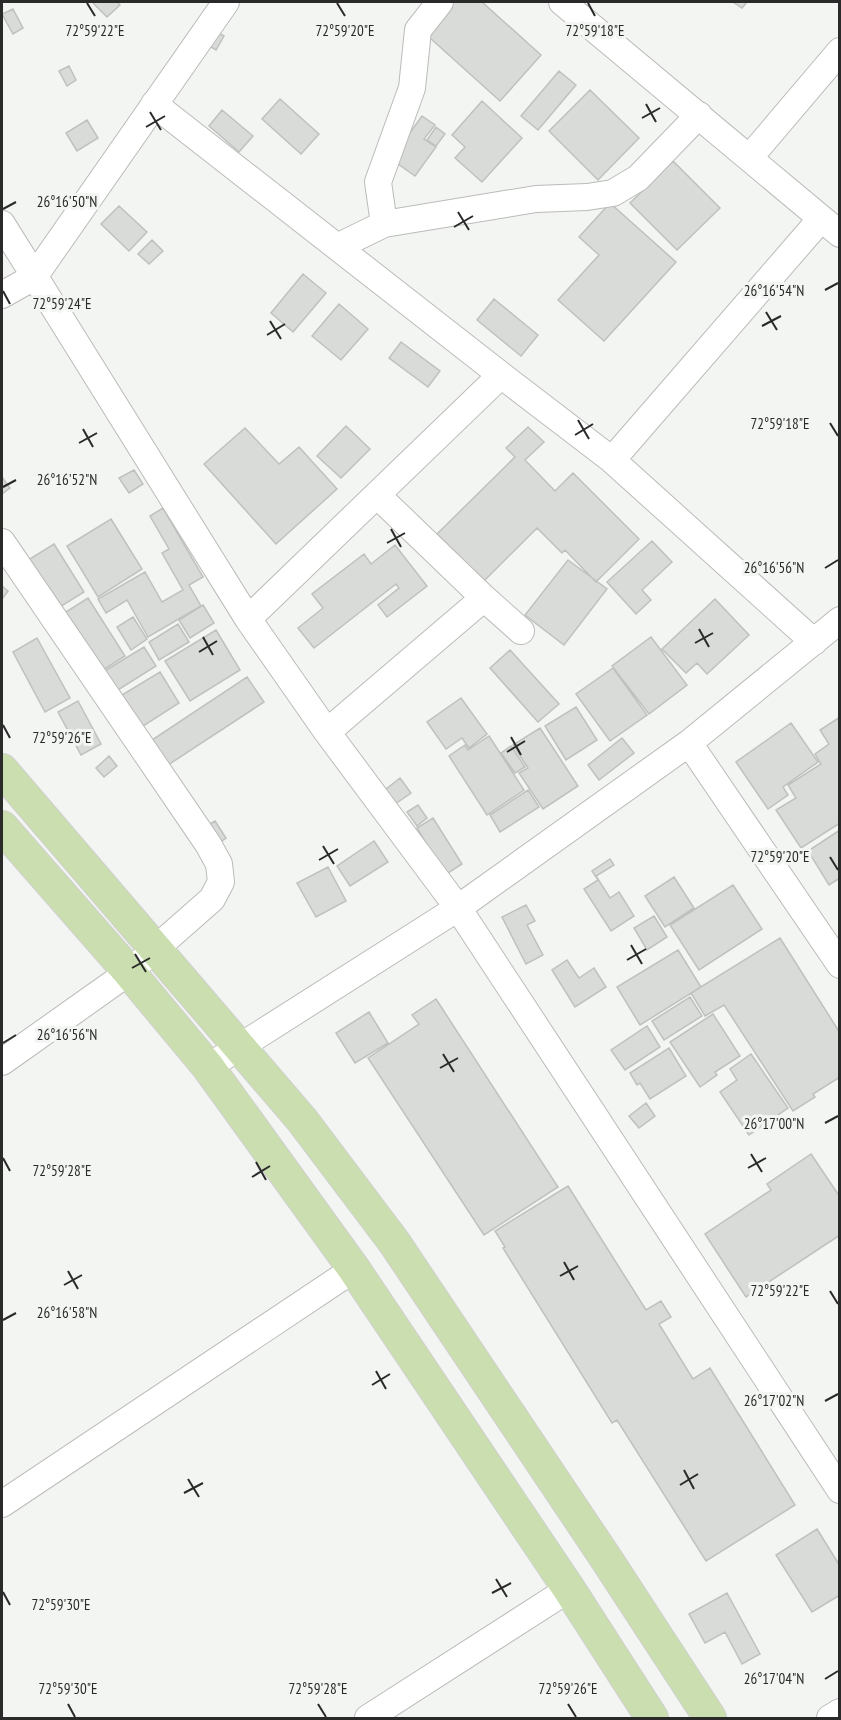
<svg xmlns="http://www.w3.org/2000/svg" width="841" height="1720" font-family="'PT Sans Narrow',sans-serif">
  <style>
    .building { fill: #d9dbd8; stroke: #bfc1be; stroke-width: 1.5 }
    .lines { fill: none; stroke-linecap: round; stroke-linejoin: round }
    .minor-casing { stroke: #bbbcb9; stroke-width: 28 }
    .major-casing { stroke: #d0d0d0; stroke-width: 34 }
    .minor { stroke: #fff; stroke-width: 26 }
    .major { stroke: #cbdeaf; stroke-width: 32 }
    .ticks { fill: none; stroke: #292a29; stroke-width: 2 }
    .ticks-label { font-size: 15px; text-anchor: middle; fill: #292a29; stroke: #f3f5f2; stroke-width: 6; stroke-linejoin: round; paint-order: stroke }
  </style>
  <rect width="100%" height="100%" fill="#f3f5f2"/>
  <!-- building -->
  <path class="building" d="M 94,2 L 117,2 L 120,5 L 107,17 L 93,3 Z
    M 445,2 L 482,2 L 541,55 L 500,101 L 420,29 Z
    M 733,2 L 747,2 L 742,8 Z
    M 13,9 L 23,28 L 13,34 L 2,14 Z
    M 212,29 L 224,36 L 216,50 L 203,42 Z
    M 69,66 L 76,80 L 67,86 L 59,71 Z
    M 559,71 L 576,85 L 538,130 L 521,116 Z
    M 590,90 L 639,138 L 598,180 L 549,131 Z
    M 280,99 L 319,134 L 301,154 L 262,119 Z
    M 482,101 L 522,138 L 482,182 L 455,158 L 465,147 L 452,135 Z
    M 222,110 L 253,136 L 239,152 L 209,126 Z
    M 422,116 L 435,125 L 424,139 L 436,147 L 415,176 L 391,159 Z
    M 87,120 L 98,138 L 77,151 L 66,133 Z
    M 436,127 L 445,134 L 436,146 L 427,140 Z
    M 673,161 L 720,208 L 677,250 L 630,203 Z
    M 610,203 L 676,262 L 604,341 L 558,300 L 599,255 L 579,237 Z
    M 119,206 L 147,232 L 129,251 L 101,224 Z
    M 152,240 L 163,251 L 149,264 L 138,254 Z
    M 303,274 L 326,293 L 293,332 L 271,313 Z
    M 494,299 L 538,335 L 521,356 L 477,320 Z
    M 339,304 L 368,329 L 341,360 L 312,336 Z
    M 401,342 L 440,371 L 428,387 L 389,358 Z
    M 346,426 L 370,449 L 341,478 L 317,456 Z
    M 528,427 L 544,442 L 525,460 L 555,491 L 573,473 L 639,539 L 596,582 L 565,550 L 562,553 L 537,528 L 484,581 L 437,534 L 515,457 L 506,448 Z
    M 245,428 L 279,464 L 299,447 L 337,489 L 276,544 L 204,464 Z
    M 134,470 L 143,484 L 129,493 L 119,478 Z
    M 2,477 L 10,488 L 2,494 Z
    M 163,508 L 203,577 L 189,585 L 201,606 L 148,637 L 127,600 L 106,613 L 98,599 L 145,572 L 162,602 L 183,590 L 162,553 L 169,549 L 150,516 Z
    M 111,519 L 142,569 L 98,597 L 67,546 Z
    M 652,541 L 672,562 L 642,590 L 651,600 L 636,614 L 607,582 Z
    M 54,544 L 84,592 L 55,610 L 25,562 Z
    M 395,545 L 427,586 L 387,617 L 378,605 L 399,588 L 396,584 L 314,648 L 298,628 L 323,608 L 312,594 L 364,554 L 371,564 Z
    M 568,560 L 607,589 L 564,645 L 525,615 Z
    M 2,586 L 8,591 L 2,599 Z
    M 88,598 L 125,656 L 95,675 L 58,617 Z
    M 715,599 L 749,635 L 707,674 L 697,663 L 686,673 L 662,649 Z
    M 203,605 L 214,623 L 190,638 L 179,620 Z
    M 133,617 L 147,639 L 131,650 L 117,627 Z
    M 178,624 L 189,642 L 159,660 L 149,642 Z
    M 216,630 L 240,670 L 190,701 L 165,661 Z
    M 651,637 L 687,685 L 649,714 L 612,666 Z
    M 37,638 L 70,698 L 45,712 L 13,652 Z
    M 144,647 L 156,666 L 110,695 L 98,675 Z
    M 510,650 L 559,704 L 538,722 L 490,668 Z
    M 613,668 L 647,715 L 610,741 L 576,694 Z
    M 160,672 L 179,703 L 137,730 L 117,698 Z
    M 247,677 L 264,702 L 165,767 L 149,742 Z
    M 461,698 L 487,734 L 469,748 L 462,738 L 446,749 L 427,722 Z
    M 78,701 L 101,744 L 81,755 L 58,712 Z
    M 576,707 L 597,740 L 566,760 L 545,726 Z
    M 840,717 L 840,823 L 801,848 L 776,810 L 796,798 L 788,785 L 821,764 L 815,754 L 829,744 L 820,730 Z
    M 791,723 L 818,762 L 783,787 L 788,795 L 768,809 L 736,762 Z
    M 540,728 L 578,786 L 543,809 L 519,773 L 528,768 L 513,745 Z
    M 489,736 L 524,790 L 487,815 L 449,756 L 465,745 L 468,750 Z
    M 622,738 L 634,753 L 599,780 L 588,765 Z
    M 511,746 L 525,767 L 515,773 L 501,753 Z
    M 109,756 L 117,766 L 104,777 L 96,768 Z
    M 400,778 L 411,793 L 395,804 L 385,790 Z
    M 528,790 L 539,807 L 500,832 L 490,815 Z
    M 418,805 L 427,818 L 417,826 L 407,812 Z
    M 433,818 L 462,864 L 445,875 L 417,828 Z
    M 215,821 L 226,838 L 214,847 L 202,829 Z
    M 840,830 L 840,878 L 829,885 L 808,851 Z
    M 374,841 L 388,862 L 350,886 L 337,866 Z
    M 610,859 L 614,865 L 596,876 L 610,898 L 619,892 L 634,916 L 611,931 L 584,889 L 598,880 L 592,871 Z
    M 328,867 L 346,901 L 316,917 L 297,883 Z
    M 674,877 L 694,908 L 665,927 L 645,896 Z
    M 733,885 L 762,929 L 699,970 L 670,925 Z
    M 526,905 L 535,921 L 527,925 L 543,955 L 526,964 L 502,917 Z
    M 654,916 L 667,937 L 647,950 L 634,928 Z
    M 780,938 L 840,1033 L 840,1077 L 813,1094 L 815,1097 L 793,1111 L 724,1005 L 705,1016 L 691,993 Z
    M 678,950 L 701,987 L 640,1025 L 617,987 Z
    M 567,960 L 579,978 L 594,968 L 606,987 L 575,1007 L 552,970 Z
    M 690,997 L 702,1016 L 664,1040 L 652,1021 Z
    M 436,999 L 558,1187 L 484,1235 L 368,1058 L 419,1024 L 412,1015 Z
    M 369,1012 L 388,1043 L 355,1063 L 336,1033 Z
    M 713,1014 L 740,1056 L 715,1072 L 717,1075 L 700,1087 L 670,1042 Z
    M 647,1026 L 660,1047 L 625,1070 L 611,1050 Z
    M 669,1048 L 686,1076 L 650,1099 L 640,1083 L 637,1085 L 630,1073 Z
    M 751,1054 L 788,1108 L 749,1135 L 720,1092 L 737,1080 L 730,1069 Z
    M 646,1103 L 655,1116 L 639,1128 L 629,1116 Z
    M 811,1154 L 840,1197 L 840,1235 L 746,1297 L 705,1234 L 771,1190 L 767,1184 Z
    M 568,1186 L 646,1310 L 661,1301 L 671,1317 L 659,1324 L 693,1379 L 710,1368 L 795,1505 L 706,1561 L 617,1420 L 612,1423 L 503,1248 L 505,1247 L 495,1231 Z
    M 817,1529 L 840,1566 L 840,1595 L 812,1612 L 776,1555 Z
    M 727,1593 L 760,1654 L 742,1664 L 725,1632 L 705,1643 L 689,1614 Z"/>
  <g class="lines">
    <!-- minor casing -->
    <g class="minor-casing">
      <path id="minor" d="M 562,2 L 840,234
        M 154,104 L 501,375
        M 750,157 L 840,51
        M 2,224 L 248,619 L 327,732 L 458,908 L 840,1490
        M 384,224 L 378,182 L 412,88 L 418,30 L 440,2
        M 337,247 L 384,224 L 536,199 L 587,197 L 613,193 L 638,178 L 699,115
        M 2,295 L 34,277 L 226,2
        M 377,495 L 484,598 L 521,631
        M 2,542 L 208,844 L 219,864 L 221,882 L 212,899 L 129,972 L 2,1062
        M 248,619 L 501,375 L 612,460
        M 814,642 L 612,460 L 820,220
        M 327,732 L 484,598
        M 689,743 L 840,965
        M 208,1067 L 458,908 L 689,743 L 840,620
        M 2,1504 L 354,1269
        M 368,1718 L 569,1589
        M 830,1718 L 840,1712"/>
    </g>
    <!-- major casing -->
    <g class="major-casing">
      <path id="major" d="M 2,770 L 302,1120 L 394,1242 L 605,1557 L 710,1718
        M 2,827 L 129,972 L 208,1067 L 354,1269 L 569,1589 L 652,1718"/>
    </g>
    <!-- minor -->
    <use href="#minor" class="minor"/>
    <!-- major -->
    <use href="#major" class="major"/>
  </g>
  <!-- ticks -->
  <path class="ticks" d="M 87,3 L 95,16M 337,3 L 345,16M 588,3 L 595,16M 646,104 L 656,122M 150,112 L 161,130M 642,118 L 660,108M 146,127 L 165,116M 3,209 L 16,202M 458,212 L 469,230M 454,227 L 473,216M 825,290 L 838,283M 3,291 L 10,304M 766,312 L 777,330M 270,321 L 281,339M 762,326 L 781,316M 267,335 L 285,324M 578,420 L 589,439M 830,423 L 838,436M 83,429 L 93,447M 575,435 L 593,424M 79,443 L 97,433M 3,487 L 16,480M 391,529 L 401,547M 387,543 L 405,533M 825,568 L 838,560M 699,629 L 709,647M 203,637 L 213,655M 695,643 L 713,633M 199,652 L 217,641M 3,725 L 10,738M 511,737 L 521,755M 507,752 L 525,741M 323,846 L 334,864M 830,857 L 838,870M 319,860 L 338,849M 631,945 L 642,964M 135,954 L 146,972M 627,960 L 646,949M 132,968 L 150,958M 3,1043 L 16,1035M 443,1054 L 454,1072M 440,1068 L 458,1058M 825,1123 L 838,1116M 751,1154 L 762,1172M 3,1158 L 10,1171M 256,1162 L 266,1180M 748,1168 L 766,1158M 252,1177 L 270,1166M 564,1262 L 574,1280M 68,1271 L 78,1289M 560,1276 L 578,1266M 64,1285 L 82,1275M 830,1291 L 838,1304M 3,1320 L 16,1313M 376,1371 L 386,1389M 372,1385 L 390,1374M 825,1401 L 838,1394M 684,1470 L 694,1489M 188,1479 L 199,1497M 680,1485 L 698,1474M 184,1493 L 203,1483M 496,1579 L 507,1597M 3,1592 L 10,1605M 492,1593 L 511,1583M 825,1679 L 838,1671M 68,1704 L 75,1717M 318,1704 L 326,1717M 568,1704 L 576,1717"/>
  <g class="ticks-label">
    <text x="95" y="36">72°59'22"E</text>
    <text x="345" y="36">72°59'20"E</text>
    <text x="595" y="36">72°59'18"E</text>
    <text x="67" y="207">26°16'50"N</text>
    <text x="774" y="296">26°16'54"N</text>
    <text x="62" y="309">72°59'24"E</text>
    <text x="780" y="429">72°59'18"E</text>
    <text x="67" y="485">26°16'52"N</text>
    <text x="774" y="573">26°16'56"N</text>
    <text x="62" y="743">72°59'26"E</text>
    <text x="780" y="862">72°59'20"E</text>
    <text x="67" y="1040">26°16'56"N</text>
    <text x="774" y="1129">26°17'00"N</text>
    <text x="62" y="1176">72°59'28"E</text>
    <text x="780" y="1296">72°59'22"E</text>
    <text x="67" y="1318">26°16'58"N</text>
    <text x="774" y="1406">26°17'02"N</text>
    <text x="61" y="1610">72°59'30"E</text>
    <text x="774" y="1684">26°17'04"N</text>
    <text x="68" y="1694">72°59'30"E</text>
    <text x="318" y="1694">72°59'28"E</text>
    <text x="568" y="1694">72°59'26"E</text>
  </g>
  <!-- border -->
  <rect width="841" height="1720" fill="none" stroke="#292a29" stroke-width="6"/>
</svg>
